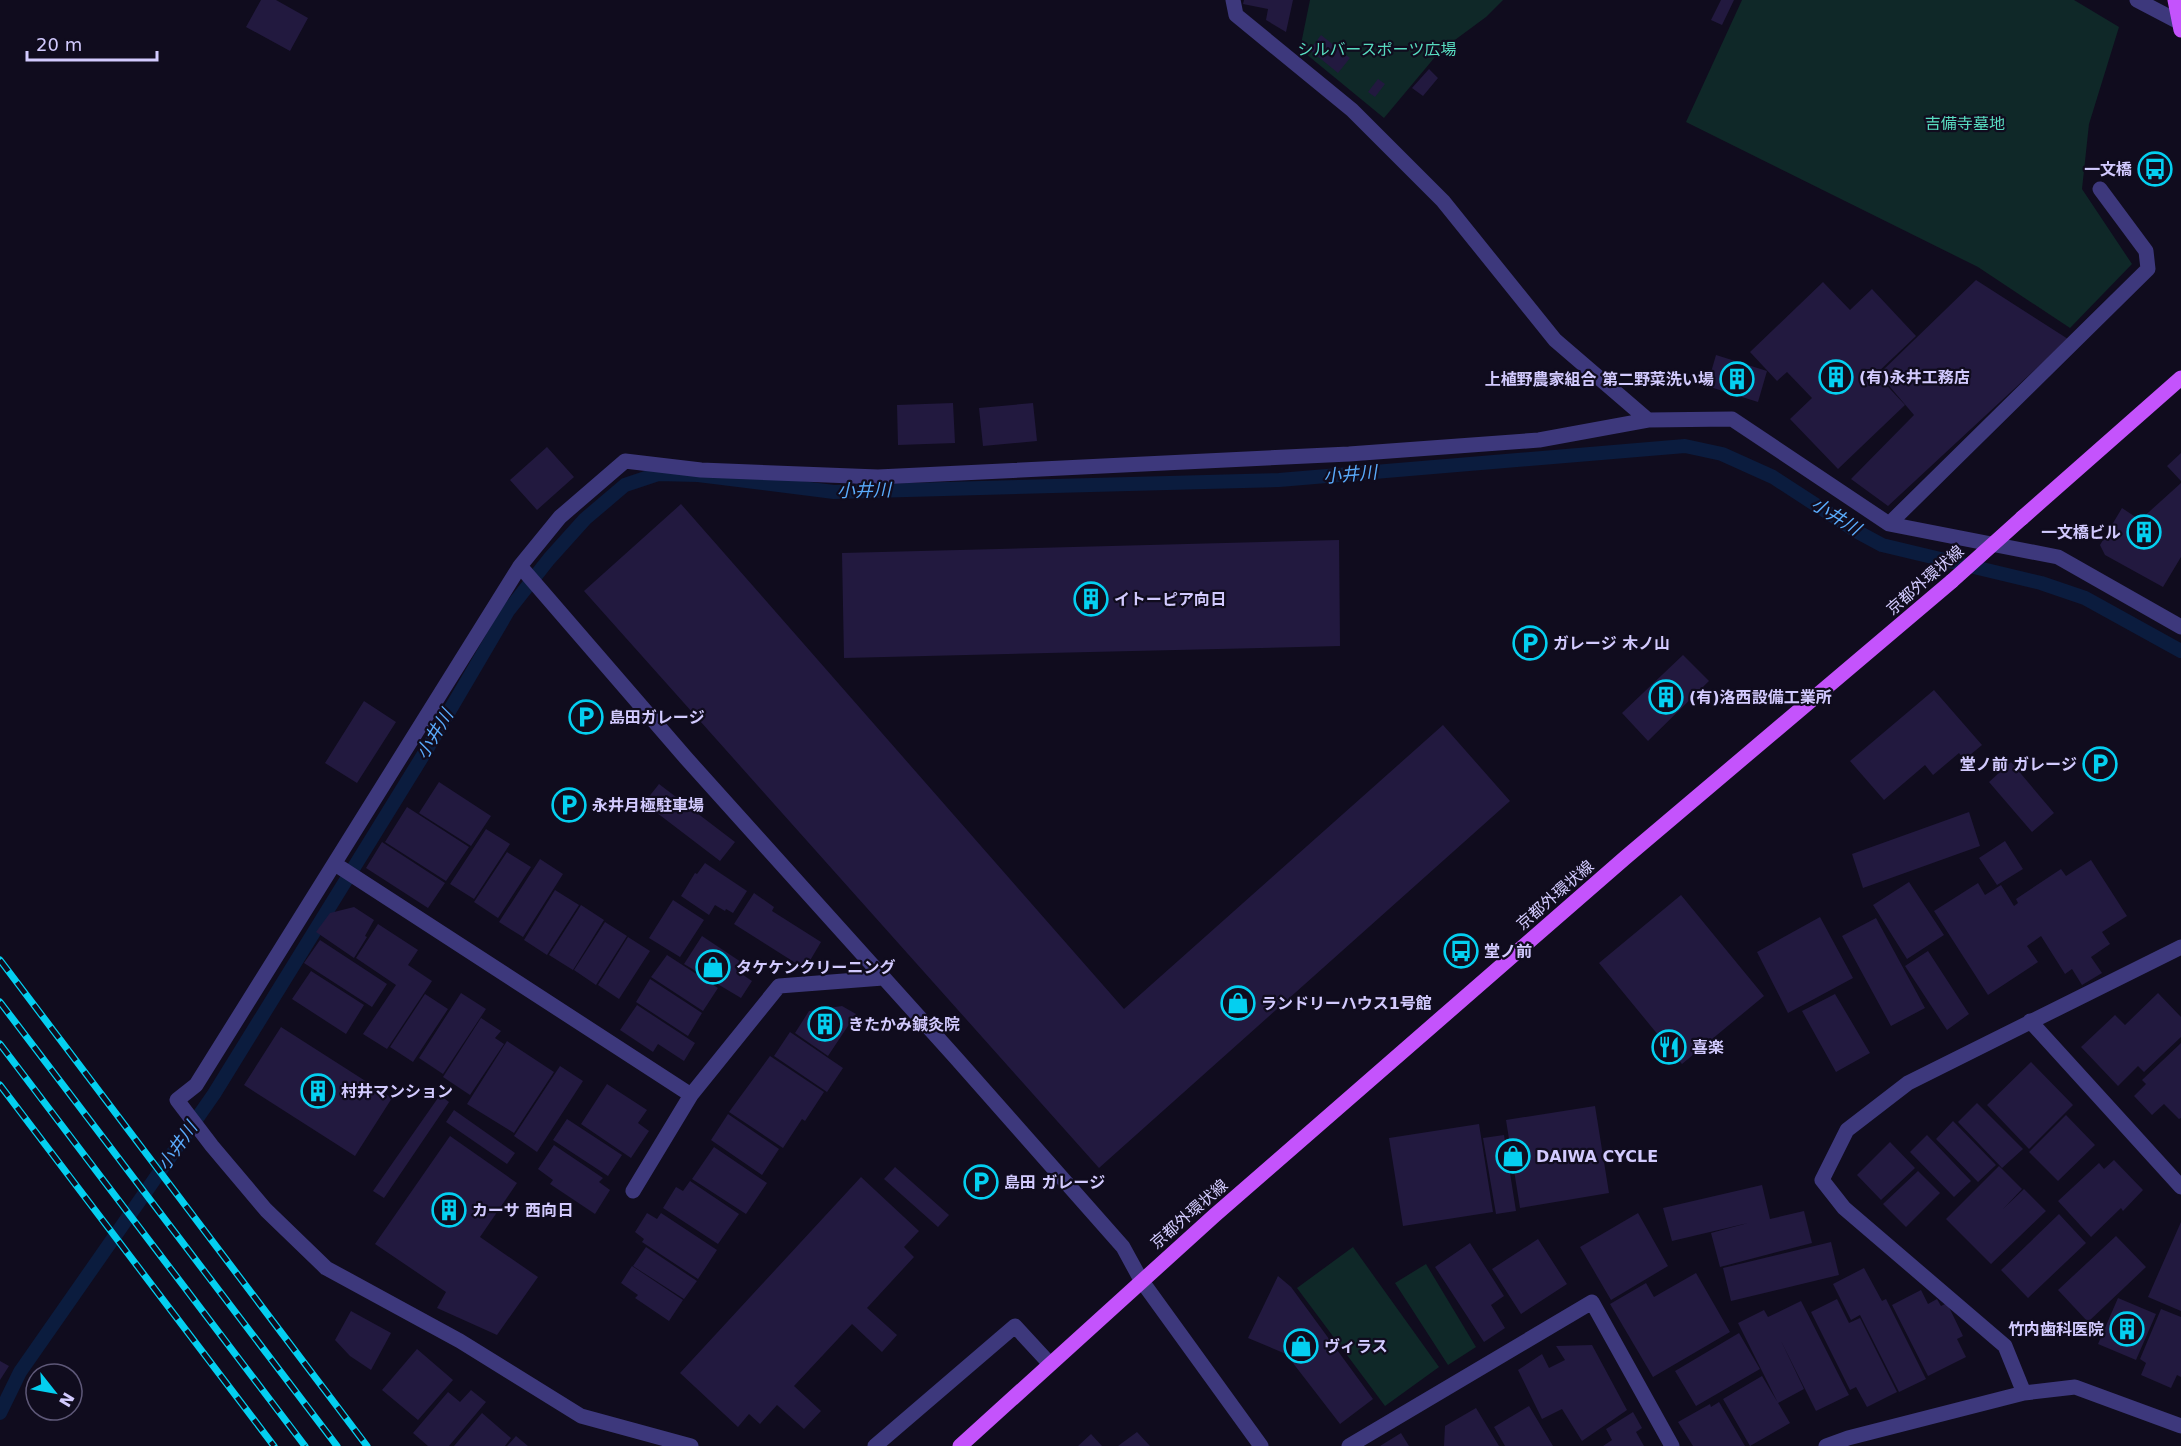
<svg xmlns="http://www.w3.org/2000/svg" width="2181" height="1446" font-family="'DejaVu Sans','Noto Sans JP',sans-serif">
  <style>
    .green { fill: #0f2828 }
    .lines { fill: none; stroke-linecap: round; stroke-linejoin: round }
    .stream { stroke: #0b1c3e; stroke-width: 14 }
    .building { fill: #22193f }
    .minor { stroke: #3d387c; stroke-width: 15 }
    .major { stroke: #c453fc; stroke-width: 15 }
    .rail-casing { stroke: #04cff0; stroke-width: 7 }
    .rail { stroke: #100c1e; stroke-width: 4.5; stroke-dasharray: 14; stroke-linecap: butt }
    .major-bridge { stroke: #c453fc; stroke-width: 15 }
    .labels { text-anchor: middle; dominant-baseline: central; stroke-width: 4.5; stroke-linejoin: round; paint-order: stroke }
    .park-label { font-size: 16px; fill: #58dcc0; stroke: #100c1e }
    .poi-label { font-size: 16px; font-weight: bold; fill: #d2cafe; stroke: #100c1e; text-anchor: start }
    .street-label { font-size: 16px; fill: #d2cafe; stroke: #100c1e }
    .water-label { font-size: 18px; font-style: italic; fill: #5aabfc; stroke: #100c1e }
  </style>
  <rect width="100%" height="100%" fill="#100c1e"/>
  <!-- green -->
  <path class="green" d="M 1310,0 L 1503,0 L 1486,17 L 1440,51 L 1384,118 L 1300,49 Z
    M 1742,0 L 2074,0 L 2119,27 L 2089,124 L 2082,189 L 2132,264 L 2070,328 L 1978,267 L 1686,122 Z
    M 1353,1247 L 1439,1367 L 1385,1406 L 1297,1288 Z
    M 1426,1264 L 1476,1347 L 1448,1365 L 1395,1283 Z"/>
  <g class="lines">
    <!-- stream -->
    <path class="stream" d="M 0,1413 L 20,1372 L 214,1094 L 427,749 L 508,611 L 549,559 L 585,519 L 625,485 L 658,474 L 698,475 L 834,492 L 1279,480 L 1685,446 L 1722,454 L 1773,477 L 1856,531 L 1882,545 L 2041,583 L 2085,598 L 2181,651"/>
  </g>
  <!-- building -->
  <path class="building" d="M 261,0 L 276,0 L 308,18 L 290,51 L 246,27 Z
    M 1244,0 L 1293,0 L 1286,32 L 1266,20 L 1268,9 L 1243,4 Z
    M 1721,0 L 1734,0 L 1722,25 L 1711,20 Z
    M 1321,35 L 1350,58 L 1338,73 L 1310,50 Z
    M 1429,69 L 1438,78 L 1423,96 L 1412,88 Z
    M 1378,79 L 1385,84 L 1375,97 L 1368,92 Z
    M 1976,280 L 2068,339 L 1888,506 L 1851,479 L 1914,415 L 1879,374 Z
    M 1823,282 L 1850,310 L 1872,289 L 1916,336 L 1876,374 L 1905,405 L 1838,469 L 1790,419 L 1812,398 L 1787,372 L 1777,381 L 1750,352 Z
    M 1716,355 L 1767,371 L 1758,402 L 1707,386 Z
    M 953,403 L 955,443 L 898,445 L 897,405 Z
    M 1033,403 L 1037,441 L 983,446 L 979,408 Z
    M 547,447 L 574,477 L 537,510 L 510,480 Z
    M 2181,453 L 2181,481 L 2167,466 Z
    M 2181,483 L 2181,557 L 2163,587 L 2105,555 L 2100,545 L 2122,508 L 2140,520 Z
    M 681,504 L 1124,1009 L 1443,725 L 1510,801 L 1099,1168 L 584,591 Z
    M 1339,540 L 1340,646 L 844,658 L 842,553 Z
    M 1683,655 L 1709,681 L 1648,741 L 1622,713 Z
    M 1934,690 L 1982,745 L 1964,760 L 1959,753 L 1933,775 L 1925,765 L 1884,800 L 1850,761 Z
    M 364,701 L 396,722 L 357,783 L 325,763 Z
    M 2011,762 L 2054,813 L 2032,832 L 1989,782 Z
    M 439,782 L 491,816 L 471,846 L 419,813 Z
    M 659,784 L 735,842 L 720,861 L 644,803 Z
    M 407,807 L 469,847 L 446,881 L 385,842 Z
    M 1969,812 L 1980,846 L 1863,888 L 1852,854 Z
    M 486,829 L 510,844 L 474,899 L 450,884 Z
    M 2005,841 L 2023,869 L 1997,885 L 1979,858 Z
    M 382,842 L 445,883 L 428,908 L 366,868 Z
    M 507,852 L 531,867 L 498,918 L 474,902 Z
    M 540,859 L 563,874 L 523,937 L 499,922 Z
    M 2091,860 L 2127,916 L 2102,932 L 2110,944 L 2091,957 L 2102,973 L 2082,985 L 2072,969 L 2065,974 L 2041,936 L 2027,946 L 2038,962 L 1988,995 L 1934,911 L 1978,883 L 1985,895 L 2001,885 L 2014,906 L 2018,903 L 2016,899 L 2061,869 L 2066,876 Z
    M 705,863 L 747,891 L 733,913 L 726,909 L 725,911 L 715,905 L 709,915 L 681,896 L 695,873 L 697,874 Z
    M 1909,882 L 1944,935 L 1907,959 L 1873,905 Z
    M 555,890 L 579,905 L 547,955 L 524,940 Z
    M 754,893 L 774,907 L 772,911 L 821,942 L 805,969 L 734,924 Z
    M 1681,895 L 1764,996 L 1682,1064 L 1599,963 Z
    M 673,900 L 704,920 L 680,957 L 649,938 Z
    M 581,905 L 604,920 L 573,970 L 549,955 Z
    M 354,907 L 374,920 L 365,936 L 367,937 L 354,958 L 316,932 L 330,913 Z
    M 1820,917 L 1853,978 L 1788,1013 L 1757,952 Z
    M 1876,918 L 1925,1008 L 1891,1026 L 1842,936 Z
    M 605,922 L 627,936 L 596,985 L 574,970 Z
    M 378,924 L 418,950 L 408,965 L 432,981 L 387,1049 L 363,1034 L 396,985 L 356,958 Z
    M 702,936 L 741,962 L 736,970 L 752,981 L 741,998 L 684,964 Z
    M 628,937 L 650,951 L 619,999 L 598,985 Z
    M 320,940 L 387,984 L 372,1007 L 304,963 Z
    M 1928,951 L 1969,1014 L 1947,1030 L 1905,966 Z
    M 667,955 L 718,988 L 703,1011 L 651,977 Z
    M 311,971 L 364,1005 L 346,1034 L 292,999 Z
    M 650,979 L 702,1013 L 688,1036 L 636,1002 Z
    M 461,993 L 486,1009 L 443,1074 L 419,1058 Z
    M 2158,993 L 2181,1017 L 2181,1037 L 2144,1072 L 2138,1066 L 2118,1086 L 2081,1047 L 2115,1015 L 2125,1025 Z
    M 425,994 L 448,1009 L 413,1062 L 390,1047 Z
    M 1835,994 L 1870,1053 L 1836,1072 L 1802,1011 Z
    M 637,1005 L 695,1043 L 684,1061 L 658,1044 L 653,1052 L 620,1030 Z
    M 842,1006 L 856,1014 L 828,1056 L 795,1033 L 809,1011 Z
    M 481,1018 L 501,1031 L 495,1038 L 504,1044 L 470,1095 L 443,1077 Z
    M 281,1027 L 392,1098 L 355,1156 L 244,1085 Z
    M 790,1032 L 843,1068 L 827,1092 L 774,1056 Z
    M 507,1041 L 554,1072 L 514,1133 L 467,1104 Z
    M 2181,1043 L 2181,1118 L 2179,1119 L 2164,1104 L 2152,1115 L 2134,1096 L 2146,1084 L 2142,1080 Z
    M 770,1056 L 824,1092 L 805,1121 L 802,1119 L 783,1148 L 729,1112 Z
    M 2031,1062 L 2073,1105 L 2029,1149 L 1987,1105 Z
    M 560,1066 L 583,1081 L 537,1152 L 514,1136 Z
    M 607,1084 L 647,1110 L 638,1123 L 649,1131 L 631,1158 L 581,1124 Z
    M 440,1095 L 449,1102 L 384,1198 L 373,1191 Z
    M 1977,1103 L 2023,1149 L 2002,1168 L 1958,1122 Z
    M 1595,1106 L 1609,1193 L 1520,1208 L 1506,1120 Z
    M 454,1110 L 515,1153 L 507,1164 L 446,1122 Z
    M 728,1114 L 779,1149 L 762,1175 L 711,1140 Z
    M 2066,1115 L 2095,1145 L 2058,1181 L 2029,1152 Z
    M 567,1119 L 622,1155 L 608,1176 L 553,1140 Z
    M 1953,1121 L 1996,1165 L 1978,1182 L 1936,1139 Z
    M 1479,1124 L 1493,1212 L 1403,1226 L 1389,1138 Z
    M 1504,1135 L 1516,1211 L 1496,1214 L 1483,1138 Z
    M 1927,1135 L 1971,1181 L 1954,1197 L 1910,1152 Z
    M 450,1136 L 517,1183 L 480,1237 L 538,1277 L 497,1335 L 437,1308 L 446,1292 L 375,1244 Z
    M 1890,1142 L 1915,1168 L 1881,1200 L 1857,1175 Z
    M 554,1145 L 603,1178 L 599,1182 L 610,1190 L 595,1214 L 550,1184 L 553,1180 L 538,1169 Z
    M 714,1147 L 767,1183 L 746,1214 L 692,1179 Z
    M 2114,1160 L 2143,1190 L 2123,1211 L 2121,1208 L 2091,1237 L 2058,1201 L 2099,1163 L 2104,1169 Z
    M 1999,1166 L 2022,1189 L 2003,1209 L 2024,1189 L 2046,1211 L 1991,1264 L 1946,1219 Z
    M 895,1167 L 949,1215 L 938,1227 L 884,1179 Z
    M 1918,1171 L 1940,1193 L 1906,1227 L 1883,1204 Z
    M 861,1177 L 919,1231 L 904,1247 L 914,1257 L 867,1308 L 897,1335 L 882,1352 L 852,1324 L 794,1386 L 821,1411 L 804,1429 L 777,1405 L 760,1424 L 749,1414 L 738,1427 L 680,1373 Z
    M 690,1181 L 739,1214 L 718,1244 L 663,1208 L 676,1187 L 683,1191 Z
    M 1762,1185 L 1770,1219 L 1804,1211 L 1812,1243 L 1720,1267 L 1711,1233 L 1748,1223 L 1672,1241 L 1663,1208 Z
    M 647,1213 L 657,1219 L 661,1213 L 717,1250 L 698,1279 L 642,1242 L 644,1239 L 635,1232 Z
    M 1638,1213 L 1668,1266 L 1611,1300 L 1580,1247 Z
    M 2059,1214 L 2086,1243 L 2028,1298 L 2001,1270 Z
    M 2181,1222 L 2181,1311 L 2148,1297 Z
    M 2116,1236 L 2146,1267 L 2088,1322 L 2058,1290 Z
    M 1538,1239 L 1567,1284 L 1521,1314 L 1492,1269 Z
    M 1831,1242 L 1839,1275 L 1731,1301 L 1723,1268 Z
    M 1470,1243 L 1504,1296 L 1491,1305 L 1505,1328 L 1484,1342 L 1435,1267 Z
    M 646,1247 L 697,1281 L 684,1299 L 633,1266 Z
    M 632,1266 L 683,1300 L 669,1321 L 635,1298 L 638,1295 L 621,1283 Z
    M 1864,1268 L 1882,1301 L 1886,1299 L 1926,1379 L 1899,1392 L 1860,1315 L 1851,1320 L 1833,1284 Z
    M 1696,1273 L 1730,1332 L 1653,1377 L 1610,1304 L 1646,1283 L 1654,1297 Z
    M 1278,1276 L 1291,1287 L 1373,1399 L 1340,1424 L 1286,1354 L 1248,1338 Z
    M 1921,1290 L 1928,1304 L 1937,1299 L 1941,1306 L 1947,1303 L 1963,1336 L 1957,1339 L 1966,1357 L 1928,1376 L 1892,1305 Z
    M 2118,1298 L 2156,1314 L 2136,1360 L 2098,1344 Z
    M 1837,1299 L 1849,1323 L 1860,1318 L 1897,1392 L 1867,1407 L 1856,1387 L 1850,1390 L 1811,1312 Z
    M 1801,1301 L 1849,1395 L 1816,1411 L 1781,1341 L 1804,1389 L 1778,1403 L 1738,1323 L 1764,1310 L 1768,1317 Z
    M 2161,1309 L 2181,1317 L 2181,1377 L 2177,1375 L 2171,1388 L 2141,1375 L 2146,1363 L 2140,1359 Z
    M 351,1311 L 391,1333 L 371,1370 L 350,1356 L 335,1340 Z
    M 1739,1333 L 1760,1369 L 1696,1406 L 1675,1371 Z
    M 1592,1345 L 1627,1410 L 1582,1441 L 1562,1409 L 1542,1419 L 1518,1370 L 1542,1354 L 1549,1368 L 1565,1360 L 1556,1346 Z
    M 417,1349 L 453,1380 L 418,1420 L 382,1390 Z
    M 0,1361 L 9,1366 L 0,1380 Z
    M 1762,1376 L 1790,1423 L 1750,1446 L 1723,1399 Z
    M 471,1390 L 486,1402 L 449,1446 L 428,1446 L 413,1433 L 448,1392 L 460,1402 Z
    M 1719,1402 L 1745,1446 L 1693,1446 L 1678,1422 L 1710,1404 L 1711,1407 Z
    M 1529,1406 L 1553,1446 L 1505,1446 L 1494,1427 Z
    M 1476,1408 L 1499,1446 L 1444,1446 L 1445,1426 Z
    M 1633,1412 L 1642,1428 L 1636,1432 L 1644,1446 L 1603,1446 L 1612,1440 L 1606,1429 Z
    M 482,1413 L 511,1438 L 505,1446 L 454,1446 Z
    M 1137,1432 L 1150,1446 L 1118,1446 Z
    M 1401,1433 L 1409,1446 L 1380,1446 Z
    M 1091,1434 L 1102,1446 L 1078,1446 Z
    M 516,1436 L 528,1446 L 507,1446 Z"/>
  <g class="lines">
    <!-- minor -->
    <path class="minor" d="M 1233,0 L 1236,15 L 1352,110 L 1443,201 L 1555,340 L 1648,420
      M 2137,0 L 2179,22
      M 1889,524 L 2148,269 L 2146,251 L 2100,189
      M 520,566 L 686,758 L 956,1058 L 1123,1247 L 1141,1280 L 1261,1446
      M 335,864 L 691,1095
      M 2030,1021 L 2181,1187
      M 633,1191 L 691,1095 L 779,986 L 883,978
      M 2024,1393 L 2005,1346 L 1844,1208 L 1822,1180 L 1847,1130 L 1908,1083 L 2181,947
      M 691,1446 L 581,1416 L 460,1341 L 326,1268 L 266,1210 L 212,1146 L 177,1100 L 196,1085 L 520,566 L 560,517 L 625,461 L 701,470 L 878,477 L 1349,454 L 1539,440 L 1648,420 L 1732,419 L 1889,524 L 2058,557 L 2181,627
      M 875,1446 L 1015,1326 L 1050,1364
      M 1349,1446 L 1592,1302 L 1672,1446
      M 1826,1446 L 1848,1438 L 2024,1393 L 2075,1387 L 2181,1426"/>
    <!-- major -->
    <path class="major" d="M 2175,0 L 2181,30
      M 2022,518 L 2181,378
      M 960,1446 L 1215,1215 L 1626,857 L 1952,581"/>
    <!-- rail casing -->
    <g class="rail-casing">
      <path id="rail" d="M 0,960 L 367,1446
        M 0,1002 L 337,1446
        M 0,1044 L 305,1446
        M 0,1085 L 274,1446"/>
    </g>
    <!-- rail -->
    <use href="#rail" class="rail"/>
    <!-- major-bridge -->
    <path class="major-bridge" d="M 1952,581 L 2022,518"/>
  </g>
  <!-- icons -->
  <defs>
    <g id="bus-ring" transform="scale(1.725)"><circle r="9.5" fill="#100c1e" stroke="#04cff0" stroke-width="1.5"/><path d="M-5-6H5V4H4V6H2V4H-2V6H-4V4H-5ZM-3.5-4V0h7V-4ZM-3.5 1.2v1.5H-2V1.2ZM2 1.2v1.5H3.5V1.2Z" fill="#04cff0"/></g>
    <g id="building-ring" transform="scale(1.725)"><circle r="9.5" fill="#100c1e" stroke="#04cff0" stroke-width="1.5"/><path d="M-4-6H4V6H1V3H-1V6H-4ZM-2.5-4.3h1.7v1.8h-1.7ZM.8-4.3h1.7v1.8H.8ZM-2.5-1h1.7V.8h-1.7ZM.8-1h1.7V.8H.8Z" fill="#04cff0"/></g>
    <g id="parking-ring" transform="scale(1.725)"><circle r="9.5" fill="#100c1e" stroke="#04cff0" stroke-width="1.5"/><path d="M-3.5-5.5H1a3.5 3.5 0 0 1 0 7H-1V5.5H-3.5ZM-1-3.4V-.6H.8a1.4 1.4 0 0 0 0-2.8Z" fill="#04cff0"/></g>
    <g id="shop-ring" transform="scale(1.725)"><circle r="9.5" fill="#100c1e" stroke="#04cff0" stroke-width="1.5"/><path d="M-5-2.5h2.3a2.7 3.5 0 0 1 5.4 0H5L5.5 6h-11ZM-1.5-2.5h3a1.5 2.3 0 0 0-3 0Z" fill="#04cff0"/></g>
    <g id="restaurant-ring" transform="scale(1.725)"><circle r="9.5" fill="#100c1e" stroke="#04cff0" stroke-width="1.5"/><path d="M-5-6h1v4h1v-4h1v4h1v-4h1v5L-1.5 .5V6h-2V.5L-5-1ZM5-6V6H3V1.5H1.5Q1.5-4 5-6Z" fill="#04cff0"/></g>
  </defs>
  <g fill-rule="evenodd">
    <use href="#bus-ring" x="2155" y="169"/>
    <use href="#building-ring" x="1836" y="377"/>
    <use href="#building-ring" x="1737" y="379"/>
    <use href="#building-ring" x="2144" y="532"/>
    <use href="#building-ring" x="1091" y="599"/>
    <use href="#parking-ring" x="1530" y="643"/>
    <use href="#building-ring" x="1666" y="697"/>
    <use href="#parking-ring" x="586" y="717"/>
    <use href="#parking-ring" x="2100" y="764"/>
    <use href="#parking-ring" x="569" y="805"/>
    <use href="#bus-ring" x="1461" y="951"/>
    <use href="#shop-ring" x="713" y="967"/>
    <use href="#shop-ring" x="1238" y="1003"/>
    <use href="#building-ring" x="825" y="1024"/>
    <use href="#restaurant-ring" x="1669" y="1047"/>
    <use href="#building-ring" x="318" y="1091"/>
    <use href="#shop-ring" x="1513" y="1156"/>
    <use href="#parking-ring" x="981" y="1182"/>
    <use href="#building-ring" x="449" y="1210"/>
    <use href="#building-ring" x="2127" y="1329"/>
    <use href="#shop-ring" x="1301" y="1346"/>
  </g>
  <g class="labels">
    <!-- park labels -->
    <g class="park-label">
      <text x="1377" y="49">シルバースポーツ広場</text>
      <text x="1965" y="123">吉備寺墓地</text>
    </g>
    <!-- poi labels -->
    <g class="poi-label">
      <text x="2132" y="169" text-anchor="end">一文橋</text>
      <text x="1859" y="377">(有)永井工務店</text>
      <text x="1714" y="379" text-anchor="end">上植野農家組合 第二野菜洗い場</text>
      <text x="2121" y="532" text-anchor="end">一文橋ビル</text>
      <text x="1114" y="599">イトーピア向日</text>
      <text x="1553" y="643">ガレージ 木ノ山</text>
      <text x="1689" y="697">(有)洛西設備工業所</text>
      <text x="609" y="717">島田ガレージ</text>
      <text x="2077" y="764" text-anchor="end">堂ノ前 ガレージ</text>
      <text x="592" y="805">永井月極駐車場</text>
      <text x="1484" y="951">堂ノ前</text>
      <text x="736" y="967">タケケンクリーニング</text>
      <text x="1261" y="1003">ランドリーハウス1号館</text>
      <text x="848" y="1024">きたかみ鍼灸院</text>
      <text x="1692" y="1047">喜楽</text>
      <text x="341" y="1091">村井マンション</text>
      <text x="1536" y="1156">DAIWA CYCLE</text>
      <text x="1004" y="1182">島田 ガレージ</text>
      <text x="472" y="1210">カーサ 西向日</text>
      <text x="2104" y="1329" text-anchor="end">竹内歯科医院</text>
      <text x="1324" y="1346">ヴィラス</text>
    </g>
    <!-- street labels -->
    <g class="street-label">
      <text transform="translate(1925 580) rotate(-41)">京都外環状線</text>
      <text transform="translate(1555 895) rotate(-41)">京都外環状線</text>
      <text transform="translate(1189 1214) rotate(-41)">京都外環状線</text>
    </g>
    <!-- water labels -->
    <g class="water-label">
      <text transform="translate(1350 474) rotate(-5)">小井川</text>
      <text transform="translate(864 490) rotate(-1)">小井川</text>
      <text transform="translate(1836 516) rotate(32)">小井川</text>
      <text transform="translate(434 734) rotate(-59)">小井川</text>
      <text transform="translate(177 1146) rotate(-55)">小井川</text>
    </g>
  </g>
  <!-- north arrow -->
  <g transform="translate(54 1392) rotate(121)"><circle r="28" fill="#100c1e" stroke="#5e5878" stroke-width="1.5"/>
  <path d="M0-4.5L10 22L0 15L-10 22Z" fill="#04cff0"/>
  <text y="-9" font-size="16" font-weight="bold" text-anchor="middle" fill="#d2cafe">N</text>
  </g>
  <!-- scale -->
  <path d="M27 51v9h130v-9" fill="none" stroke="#d2cafe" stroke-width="3"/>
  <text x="36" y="51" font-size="18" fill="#d2cafe" stroke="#100c1e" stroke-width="4.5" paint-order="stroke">20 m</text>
</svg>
